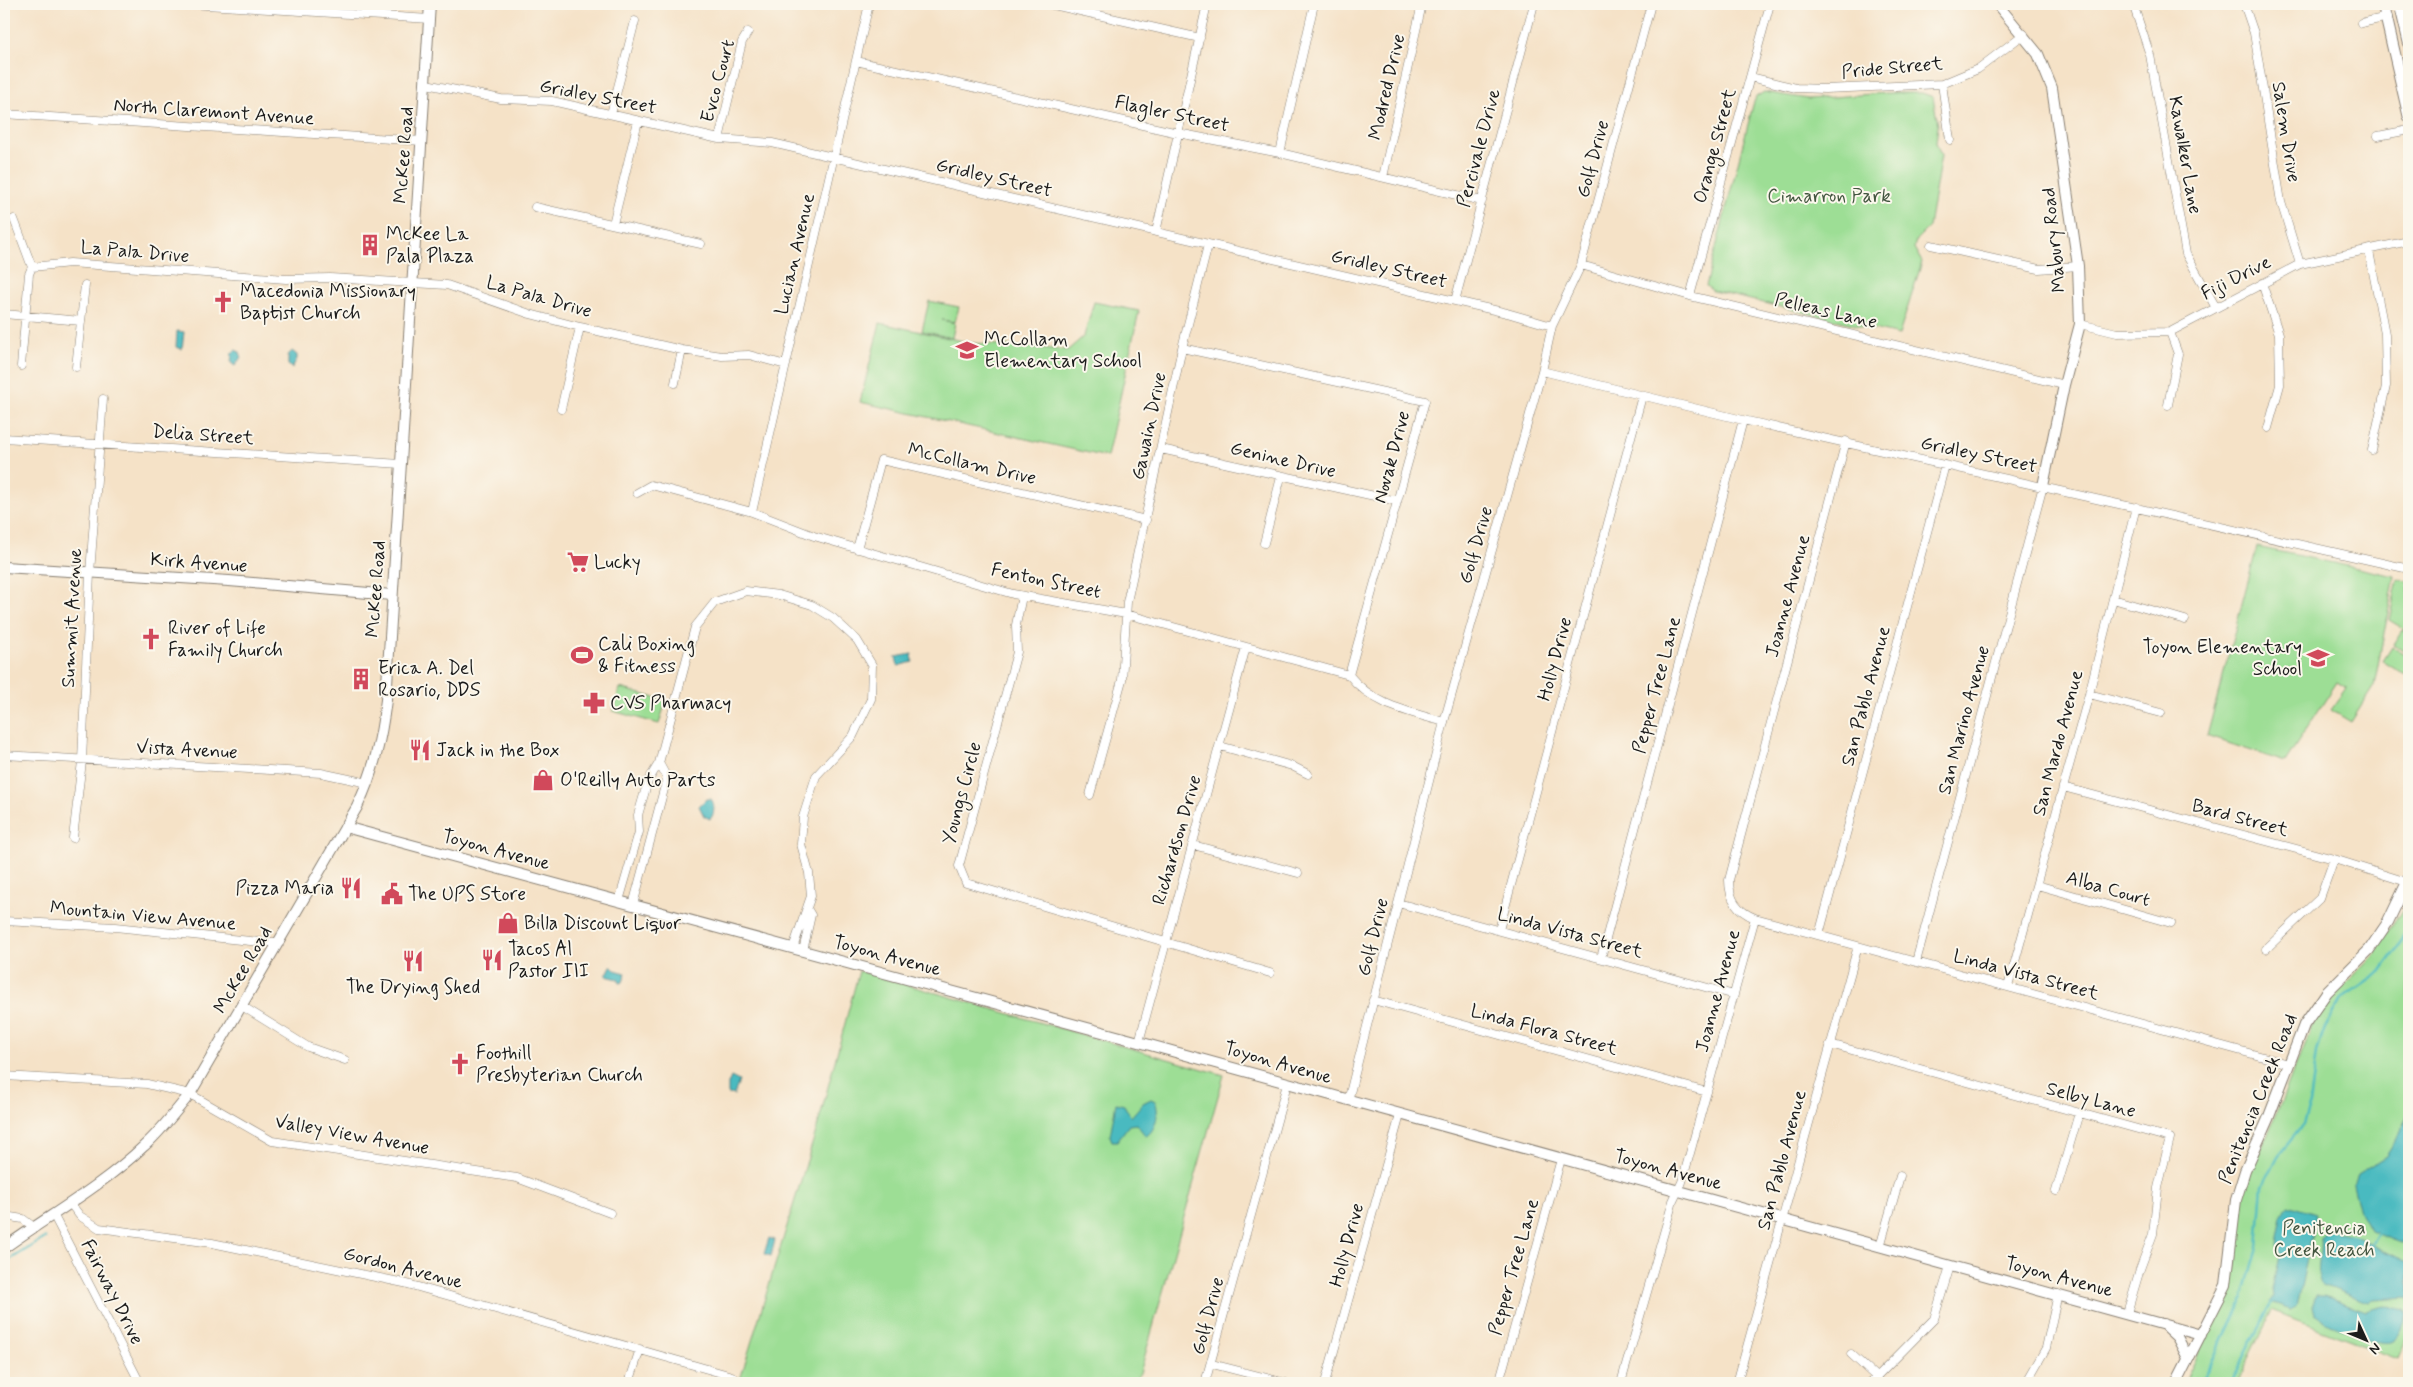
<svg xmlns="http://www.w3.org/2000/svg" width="2413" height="1387" font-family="Mynerve,sans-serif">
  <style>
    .green { fill: #9dde95; stroke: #5c7d58 }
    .water { fill: #4abac0; stroke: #336b6e }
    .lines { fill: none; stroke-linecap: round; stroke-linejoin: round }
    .stream { stroke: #4abac0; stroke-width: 2.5 }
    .minor-casing { stroke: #887f72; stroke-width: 9 }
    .tertiary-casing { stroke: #887f72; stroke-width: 12 }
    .secondary-casing { stroke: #887f72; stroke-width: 13 }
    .minor { stroke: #fff; stroke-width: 8 }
    .tertiary { stroke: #fff; stroke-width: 10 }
    .secondary { stroke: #fff; stroke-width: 11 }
    .labels { text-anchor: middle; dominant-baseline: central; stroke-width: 4; stroke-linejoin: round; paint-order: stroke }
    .street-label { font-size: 19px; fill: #1c1c1c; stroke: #fbf7ec }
    .park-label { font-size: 19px; fill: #435640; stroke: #fbf7ec }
    .poi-label { font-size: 19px; fill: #1c1c1c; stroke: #fbf7ec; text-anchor: start }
  </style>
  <rect width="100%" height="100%" fill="#fbf7ec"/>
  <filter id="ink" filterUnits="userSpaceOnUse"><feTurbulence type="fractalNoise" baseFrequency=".02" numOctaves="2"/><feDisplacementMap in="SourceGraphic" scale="10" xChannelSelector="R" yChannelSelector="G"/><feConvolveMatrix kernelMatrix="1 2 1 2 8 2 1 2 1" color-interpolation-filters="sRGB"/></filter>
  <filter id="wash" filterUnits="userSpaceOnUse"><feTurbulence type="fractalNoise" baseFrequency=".0096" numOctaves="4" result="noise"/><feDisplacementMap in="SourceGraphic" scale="20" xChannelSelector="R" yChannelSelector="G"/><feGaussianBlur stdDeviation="1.12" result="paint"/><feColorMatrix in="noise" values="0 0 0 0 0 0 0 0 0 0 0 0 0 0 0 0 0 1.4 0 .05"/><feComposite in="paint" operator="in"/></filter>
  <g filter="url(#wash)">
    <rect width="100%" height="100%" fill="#f5e2c7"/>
    <!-- green -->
    <path class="green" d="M 1764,92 L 1808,99 L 1885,93 L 1922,93 L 1933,97 L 1938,125 L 1936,143 L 1941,156 L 1929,227 L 1916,240 L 1914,248 L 1922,262 L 1899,335 L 1713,291 L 1706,286 L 1753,105 L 1756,97 Z
      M 929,301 L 959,307 L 955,322 L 942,320 L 955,323 L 952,338 L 922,331 Z
      M 1094,302 L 1139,311 L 1107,457 L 860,402 L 880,323 L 972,343 L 1068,350 L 1084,336 Z
      M 2257,547 L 2395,576 L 2374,686 L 2351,722 L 2331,710 L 2347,688 L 2337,682 L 2285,762 L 2207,736 Z
      M 2398,579 L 2409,582 L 2409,632 L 2389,620 Z
      M 2402,630 L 2409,634 L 2409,654 L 2393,644 Z
      M 2392,647 L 2409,657 L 2409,668 L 2405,675 L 2383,661 Z
      M 620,688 L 666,701 L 659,724 L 613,711 Z
      M 2409,899 L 2409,1334 L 2398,1359 L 2272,1311 L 2237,1383 L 2184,1383 L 2231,1288 L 2236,1260 L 2242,1198 L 2250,1173 L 2271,1128 L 2311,1027 L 2335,995 L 2373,956 Z
      M 859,971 L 1224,1075 L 1140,1373 L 1133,1383 L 739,1383 L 817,1128 Z"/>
    <!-- water -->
    <path class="water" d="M 177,331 L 184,332 L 182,349 L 176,347 Z
      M 235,350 L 240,352 L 241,357 L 235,366 L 231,363 L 232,353 Z
      M 292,351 L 297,355 L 297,359 L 292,368 L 288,365 L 288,355 Z
      M 912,654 L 913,662 L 898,666 L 896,657 Z
      M 706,799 L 711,799 C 715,803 715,815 710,819 L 704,816 L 699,806 Z
      M 611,966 L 615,970 L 626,973 L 623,982 L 620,983 L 618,979 L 606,976 Z
      M 731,1077 L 739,1081 L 734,1095 L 728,1094 L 728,1084 Z
      M 1151,1099 L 1155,1101 C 1160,1111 1156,1131 1146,1136 L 1136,1124 L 1129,1125 L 1117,1141 L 1112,1141 L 1110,1136 L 1116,1103 L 1124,1105 L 1131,1117 L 1143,1103 Z
      M 2409,1111 L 2409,1245 L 2370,1230 L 2360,1212 L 2353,1184 L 2357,1174 L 2386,1156 L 2401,1133 Z
      M 2287,1205 L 2316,1214 L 2297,1307 L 2291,1310 L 2270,1303 L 2273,1297 L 2272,1289 L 2280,1253 L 2276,1245 L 2277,1236 L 2281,1216 Z
      M 2327,1231 L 2354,1236 L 2409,1263 L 2409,1298 L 2373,1300 L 2368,1302 L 2321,1284 C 2315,1274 2322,1251 2320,1237 Z
      M 769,1238 L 775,1240 L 771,1256 L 764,1254 Z
      M 2316,1296 L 2325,1296 L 2366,1311 C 2381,1305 2389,1305 2404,1309 L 2407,1313 C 2405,1322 2400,1339 2390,1342 C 2375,1346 2327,1323 2314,1314 L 2312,1306 Z"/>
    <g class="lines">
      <!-- stream -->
      <path class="stream" d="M 2370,1247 L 2378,1232
        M 4,1263 L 45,1238
        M 2201,1383 L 2244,1297 L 2258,1247 L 2263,1186 L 2278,1156 L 2303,1125 L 2310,1103 L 2317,1051 L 2325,1028 L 2342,999 L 2381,972 L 2399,947 L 2409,918
        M 2231,1383 L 2272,1302"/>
    </g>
  </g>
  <g filter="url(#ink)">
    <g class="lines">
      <!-- minor casing -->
      <g class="minor-casing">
        <path id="minor" d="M 190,4 L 430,19
          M 1049,4 L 1200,38
          M 2133,4 L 2150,55 L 2186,254 L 2215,306
          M 2244,4 L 2254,33 L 2281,202 L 2300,264
          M 2361,23 L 2388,17
          M 856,61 L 1178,133 L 1280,153 L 1482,201
          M 1750,77 L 1796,88 L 1825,89 L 1942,84 L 1978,69 L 2024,34
          M 426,84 L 501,99 L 552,101 L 719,139 L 772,143 L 1507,313 L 1552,326
          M 1942,84 L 1950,140
          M 4,114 L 422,141
          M 611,114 L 635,21
          M 2378,136 L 2409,130
          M 719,139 L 742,42 L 748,32
          M 1280,153 L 1314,4
          M 1383,177 L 1422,4
          M 535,207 L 701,244
          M 14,219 L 32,267
          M 613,224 L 638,121
          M 1156,232 L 1207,4
          M 1931,245 L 2039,269 L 2078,266
          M 2369,251 L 2385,334 L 2386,386 L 2372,450
          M 1581,265 L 1690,296 L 2064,385
          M 2262,283 L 2279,334 L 2280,385 L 2268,428
          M 1690,296 L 1770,4
          M 1455,301 L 1534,4
          M 4,314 L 81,321
          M 2080,324 L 2117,333 L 2170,332 L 2300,264 L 2409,241
          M 1182,348 L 1425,401 L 1349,675
          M 21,366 L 29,274 L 32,267 L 70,263 L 286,279 L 330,278 L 447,285 L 530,314 L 580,327 L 682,350 L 722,356 L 749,355 L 786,365
          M 76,367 L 85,285
          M 1542,371 L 1743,420 L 2409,569
          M 675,383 L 682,350
          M 2168,405 L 2178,354 L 2170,332
          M 561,409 L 580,327
          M 4,438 L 401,464
          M 1161,449 L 1397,501
          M 637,493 L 651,485 L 752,512 L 814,536 L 1013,594 L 1126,614 L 1349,675 C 1374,706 1407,711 1444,722
          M 752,512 L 869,4
          M 1264,543 L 1281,477
          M 857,549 L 881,460 L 1146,520
          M 1022,596 L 1016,625 L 1017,652 L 959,866 L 966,883 L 1270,973
          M 2113,599 L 2185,620
          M 2089,694 L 2161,713
          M 1220,746 L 1292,766 L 1308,774
          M 4,755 L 321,773 L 368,783
          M 2063,787 L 2334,859 L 2407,882
          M 1090,795 L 1122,680 L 1127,602 L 1182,348 L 1208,245
          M 73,838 L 82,761 L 90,573 L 103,399
          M 1193,845 L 1298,873
          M 2037,885 L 2171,923
          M 619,901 L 639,832 L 638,815 L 648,781 L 659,763 L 695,627 L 715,602 L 746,591 L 779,595 L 812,605 L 833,618 L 857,640 L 872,665 L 871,699 L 853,736 L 816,776 L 803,817 L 801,844 L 809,873 L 811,896 L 793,948
          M 1398,903 L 1734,995
          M 633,905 L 667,778 L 659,763
          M 1755,918 L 2289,1064
          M 4,921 L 115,927 L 260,942 L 280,942
          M 1499,930 L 1642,396
          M 1819,935 L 1945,465
          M 2266,949 L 2320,898 L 2334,859
          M 803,951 L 811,915 L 808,910
          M 1601,958 L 1743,420
          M 1916,962 L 2043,486
          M 2008,987 L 2089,694 L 2136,507
          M 1373,1000 L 1707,1092
          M 242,1006 L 308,1047 L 345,1060
          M 1139,1042 L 1246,647
          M 1830,1044 L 2170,1138 L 2158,1188 L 2153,1234 L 2140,1269 L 2127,1313
          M 4,1076 L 147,1084 L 190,1094 L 272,1141 L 517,1178 L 610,1213
          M 1348,1101 L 1444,722 L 1542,371 L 1552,326 L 1581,265 L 1651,4
          M 2056,1191 L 2079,1113
          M 70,1203 L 80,1216 L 99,1228 L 212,1243 L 404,1283 L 732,1376
          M 4,1216 L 23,1219 L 35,1228
          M 54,1216 L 140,1383
          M 1880,1247 L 1900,1176
          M 1851,1354 L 1875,1376
          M 1212,1364 L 1286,1383
          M 629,1383 L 640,1349
          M 1205,1383 L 1287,1084
          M 1325,1383 L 1400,1115
          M 1499,1383 L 1561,1159
          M 1621,1383 L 1673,1201 L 1682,1182 L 1755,918 C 1737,911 1729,899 1729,880 L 1846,441
          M 1737,1383 L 1858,946
          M 1871,1383 L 1934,1319 L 1950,1266
          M 2026,1383 L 2046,1348 L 2058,1294"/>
      </g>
      <!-- tertiary casing -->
      <g class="tertiary-casing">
        <path id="tertiary" d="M 1997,4 L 2038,54 L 2052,88 L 2078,266 L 2080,324 L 2064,385 L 2043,486
          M 4,567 L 229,581 L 392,595
          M 345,827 L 1139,1042 L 2201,1335
          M 4,1248 C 50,1215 102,1186 144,1146 C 161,1131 175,1112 190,1094 L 357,807 C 374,772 381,739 386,700 L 430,4
          M 2163,1324 L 2177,1337 L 2188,1358
          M 2176,1383 L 2226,1285 L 2236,1200 L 2245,1171 L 2268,1119 L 2304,1025 L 2327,992 L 2369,950 L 2388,922 L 2409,878"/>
      </g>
      <!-- secondary casing -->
      <g class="secondary-casing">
        <path id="secondary" d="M 2383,4 L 2409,116
          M 2400,4 L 2409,42"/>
      </g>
      <!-- minor -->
      <use href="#minor" class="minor"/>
      <!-- tertiary -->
      <use href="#tertiary" class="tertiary"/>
      <!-- secondary -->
      <use href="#secondary" class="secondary"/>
    </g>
  </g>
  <!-- icons -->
  <defs>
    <g id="building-bare" transform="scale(1.725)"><path d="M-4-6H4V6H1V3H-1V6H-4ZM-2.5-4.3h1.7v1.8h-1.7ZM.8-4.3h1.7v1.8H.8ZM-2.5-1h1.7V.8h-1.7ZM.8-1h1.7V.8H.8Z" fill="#d1495b" stroke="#fbf7ec" stroke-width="2.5" paint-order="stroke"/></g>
    <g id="church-bare" transform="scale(1.725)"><path d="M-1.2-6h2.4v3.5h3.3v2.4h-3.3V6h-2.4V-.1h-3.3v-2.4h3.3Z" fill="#d1495b" stroke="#fbf7ec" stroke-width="2.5" paint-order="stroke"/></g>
    <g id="school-bare" transform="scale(1.725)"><path d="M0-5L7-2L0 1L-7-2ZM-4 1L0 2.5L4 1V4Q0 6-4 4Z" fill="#d1495b" stroke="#fbf7ec" stroke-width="2.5" paint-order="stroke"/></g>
    <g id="supermarket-bare" transform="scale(1.725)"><path d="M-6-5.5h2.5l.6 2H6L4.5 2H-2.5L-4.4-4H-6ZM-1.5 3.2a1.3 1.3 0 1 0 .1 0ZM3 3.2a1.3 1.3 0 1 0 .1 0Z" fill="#d1495b" stroke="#fbf7ec" stroke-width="2.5" paint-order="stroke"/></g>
    <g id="stadium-bare" transform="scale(1.725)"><path d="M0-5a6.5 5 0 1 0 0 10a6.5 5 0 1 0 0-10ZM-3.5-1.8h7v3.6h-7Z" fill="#d1495b" stroke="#fbf7ec" stroke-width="2.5" paint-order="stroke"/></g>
    <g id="pharmacy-bare" transform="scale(1.725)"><path d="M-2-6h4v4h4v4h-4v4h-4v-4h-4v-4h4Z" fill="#d1495b" stroke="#fbf7ec" stroke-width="2.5" paint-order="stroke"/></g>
    <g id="restaurant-bare" transform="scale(1.725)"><path d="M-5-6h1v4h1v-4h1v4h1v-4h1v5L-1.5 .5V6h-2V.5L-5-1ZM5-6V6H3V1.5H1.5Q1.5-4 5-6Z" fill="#d1495b" stroke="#fbf7ec" stroke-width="2.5" paint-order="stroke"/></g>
    <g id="shop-bare" transform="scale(1.725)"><path d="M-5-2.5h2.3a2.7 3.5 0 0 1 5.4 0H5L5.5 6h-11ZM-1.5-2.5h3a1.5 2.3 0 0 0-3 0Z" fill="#d1495b" stroke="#fbf7ec" stroke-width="2.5" paint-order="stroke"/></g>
    <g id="civic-bare" transform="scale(1.725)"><path d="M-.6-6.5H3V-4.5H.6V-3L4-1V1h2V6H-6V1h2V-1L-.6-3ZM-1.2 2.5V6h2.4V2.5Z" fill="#d1495b" stroke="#fbf7ec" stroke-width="2.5" paint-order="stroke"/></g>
  </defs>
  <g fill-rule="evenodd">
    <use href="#building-bare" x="370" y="245"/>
    <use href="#church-bare" x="223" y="302"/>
    <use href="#school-bare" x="967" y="350"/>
    <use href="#supermarket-bare" x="578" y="562"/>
    <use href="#church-bare" x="151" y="639"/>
    <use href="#stadium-bare" x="582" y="655"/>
    <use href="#school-bare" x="2318" y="658"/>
    <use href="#building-bare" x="361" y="679"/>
    <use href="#pharmacy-bare" x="594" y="703"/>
    <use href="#restaurant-bare" x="420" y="750"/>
    <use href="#shop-bare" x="543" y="780"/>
    <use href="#restaurant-bare" x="351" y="888"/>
    <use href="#civic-bare" x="392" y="894"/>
    <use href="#shop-bare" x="508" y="923"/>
    <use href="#restaurant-bare" x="492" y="960"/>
    <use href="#restaurant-bare" x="413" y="961"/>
    <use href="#church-bare" x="460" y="1064"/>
  </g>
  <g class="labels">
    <!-- street labels -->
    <g class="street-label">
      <text transform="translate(1892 68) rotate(-5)">Pride Street</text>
      <text transform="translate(718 81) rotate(-75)">Evco Court</text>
      <text transform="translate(1387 87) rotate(-77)">Modred Drive</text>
      <text transform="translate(598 97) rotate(11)">Gridley Street</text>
      <text transform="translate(214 112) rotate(4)">North Claremont Avenue</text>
      <text transform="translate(1172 114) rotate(12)">Flagler Street</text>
      <text transform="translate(2286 132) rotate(81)">Salem Drive</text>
      <text transform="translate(1715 146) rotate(-75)">Orange Street</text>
      <text transform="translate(1479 148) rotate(-75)">Percivale Drive</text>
      <text transform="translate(404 155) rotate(-86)">McKee Road</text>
      <text transform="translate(2185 155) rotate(80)">Kawalker Lane</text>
      <text transform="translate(1593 159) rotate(-75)">Golf Drive</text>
      <text transform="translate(994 178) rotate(13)">Gridley Street</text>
      <text transform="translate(2054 240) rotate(-96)">Mabury Road</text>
      <text transform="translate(135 252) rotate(5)">La Pala Drive</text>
      <text transform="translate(795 254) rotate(-77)">Lucian Avenue</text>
      <text transform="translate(1389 269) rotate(13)">Gridley Street</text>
      <text transform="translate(2236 278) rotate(-27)">Fiji Drive</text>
      <text transform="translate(539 297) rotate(16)">La Pala Drive</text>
      <text transform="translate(1826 311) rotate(13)">Pelleas Lane</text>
      <text transform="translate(1149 426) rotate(-78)">Gawain Drive</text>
      <text transform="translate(203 435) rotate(4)">Delia Street</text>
      <text transform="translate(1979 455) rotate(12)">Gridley Street</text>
      <text transform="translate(1392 457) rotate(-75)">Novak Drive</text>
      <text transform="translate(1283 460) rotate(13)">Genine Drive</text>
      <text transform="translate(972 464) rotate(13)">McCollam Drive</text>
      <text transform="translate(1476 545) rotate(-74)">Golf Drive</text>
      <text transform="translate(199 563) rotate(4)">Kirk Avenue</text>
      <text transform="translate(1046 581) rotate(12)">Fenton Street</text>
      <text transform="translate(376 589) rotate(-86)">McKee Road</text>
      <text transform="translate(1788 596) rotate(-75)">Joanne Avenue</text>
      <text transform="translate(72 618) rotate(-87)">Summit Avenue</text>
      <text transform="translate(1555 659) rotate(-75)">Holly Drive</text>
      <text transform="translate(1657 685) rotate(-75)">Pepper Tree Lane</text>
      <text transform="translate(1866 696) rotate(-75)">San Pablo Avenue</text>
      <text transform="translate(1964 720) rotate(-75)">San Marino Avenue</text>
      <text transform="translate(2058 743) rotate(-75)">San Mardo Avenue</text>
      <text transform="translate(187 750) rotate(3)">Vista Avenue</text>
      <text transform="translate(962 793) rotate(-75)">Youngs Circle</text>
      <text transform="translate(2240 818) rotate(15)">Bard Street</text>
      <text transform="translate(1177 840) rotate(-74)">Richardson Drive</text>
      <text transform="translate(496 850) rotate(15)">Toyon Avenue</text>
      <text transform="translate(2108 889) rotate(16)">Alba Court</text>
      <text transform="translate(143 916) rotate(5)">Mountain View Avenue</text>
      <text transform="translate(1570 933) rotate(15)">Linda Vista Street</text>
      <text transform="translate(1373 937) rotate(-76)">Golf Drive</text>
      <text transform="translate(887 956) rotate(15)">Toyon Avenue</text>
      <text transform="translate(243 970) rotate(-60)">McKee Road</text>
      <text transform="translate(2026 975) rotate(15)">Linda Vista Street</text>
      <text transform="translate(1718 991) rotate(-75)">Joanne Avenue</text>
      <text transform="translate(1544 1030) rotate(15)">Linda Flora Street</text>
      <text transform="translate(1278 1063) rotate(16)">Toyon Avenue</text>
      <text transform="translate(2258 1099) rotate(-68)">Penitencia Creek Road</text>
      <text transform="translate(2091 1100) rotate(15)">Selby Lane</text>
      <text transform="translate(352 1135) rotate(10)">Valley View Avenue</text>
      <text transform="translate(1782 1160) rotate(-75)">San Pablo Avenue</text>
      <text transform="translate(1668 1170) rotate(15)">Toyon Avenue</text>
      <text transform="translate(1347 1245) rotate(-75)">Holly Drive</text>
      <text transform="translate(1514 1267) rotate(-74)">Pepper Tree Lane</text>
      <text transform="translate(403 1268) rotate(14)">Gordon Avenue</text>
      <text transform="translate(2059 1277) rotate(15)">Toyon Avenue</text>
      <text transform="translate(112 1292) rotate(63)">Fairway Drive</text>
      <text transform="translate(1208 1316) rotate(-75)">Golf Drive</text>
    </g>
    <!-- park labels -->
    <g class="park-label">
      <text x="1829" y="196">Cimarron Park</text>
      <text x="2324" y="1228">Penitencia<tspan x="2324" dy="22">Creek Reach</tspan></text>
    </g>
    <!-- poi labels -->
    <g class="poi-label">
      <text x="386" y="234">McKee La<tspan x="386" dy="22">Pala Plaza</tspan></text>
      <text x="240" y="291">Macedonia Missionary<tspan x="240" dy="22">Baptist Church</tspan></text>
      <text x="984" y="339">McCollam<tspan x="984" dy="22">Elementary School</tspan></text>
      <text x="594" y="562">Lucky</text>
      <text x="168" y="628">River of Life<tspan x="168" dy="22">Family Church</tspan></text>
      <text x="598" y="644">Cali Boxing<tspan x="598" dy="22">&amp; Fitness</tspan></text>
      <text x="2302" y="647" text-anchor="end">Toyon Elementary<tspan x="2302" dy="22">School</tspan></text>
      <text x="378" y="668">Erica A. Del<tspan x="378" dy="22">Rosario, DDS</tspan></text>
      <text x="610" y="703">CVS Pharmacy</text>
      <text x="436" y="750">Jack in the Box</text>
      <text x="560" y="780">O'Reilly Auto Parts</text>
      <text x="334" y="888" text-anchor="end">Pizza Maria</text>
      <text x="408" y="894">The UPS Store</text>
      <text x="524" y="923">Billa Discount Liquor</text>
      <text x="508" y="949">Tacos Al<tspan x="508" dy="22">Pastor III</tspan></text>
      <text x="413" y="987" text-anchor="middle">The Drying Shed</text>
      <text x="476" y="1053">Foothill<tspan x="476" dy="22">Presbyterian Church</tspan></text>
    </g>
  </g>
  <!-- margin -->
  <rect width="2413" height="1387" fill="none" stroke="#fbf7ec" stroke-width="20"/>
  <!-- north arrow -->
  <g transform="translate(2366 1340) rotate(134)" stroke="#fbf7ec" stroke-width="4" paint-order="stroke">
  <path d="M0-4L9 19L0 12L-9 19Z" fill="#1c1c1c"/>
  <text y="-8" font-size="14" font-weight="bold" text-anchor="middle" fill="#1c1c1c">N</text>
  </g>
</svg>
